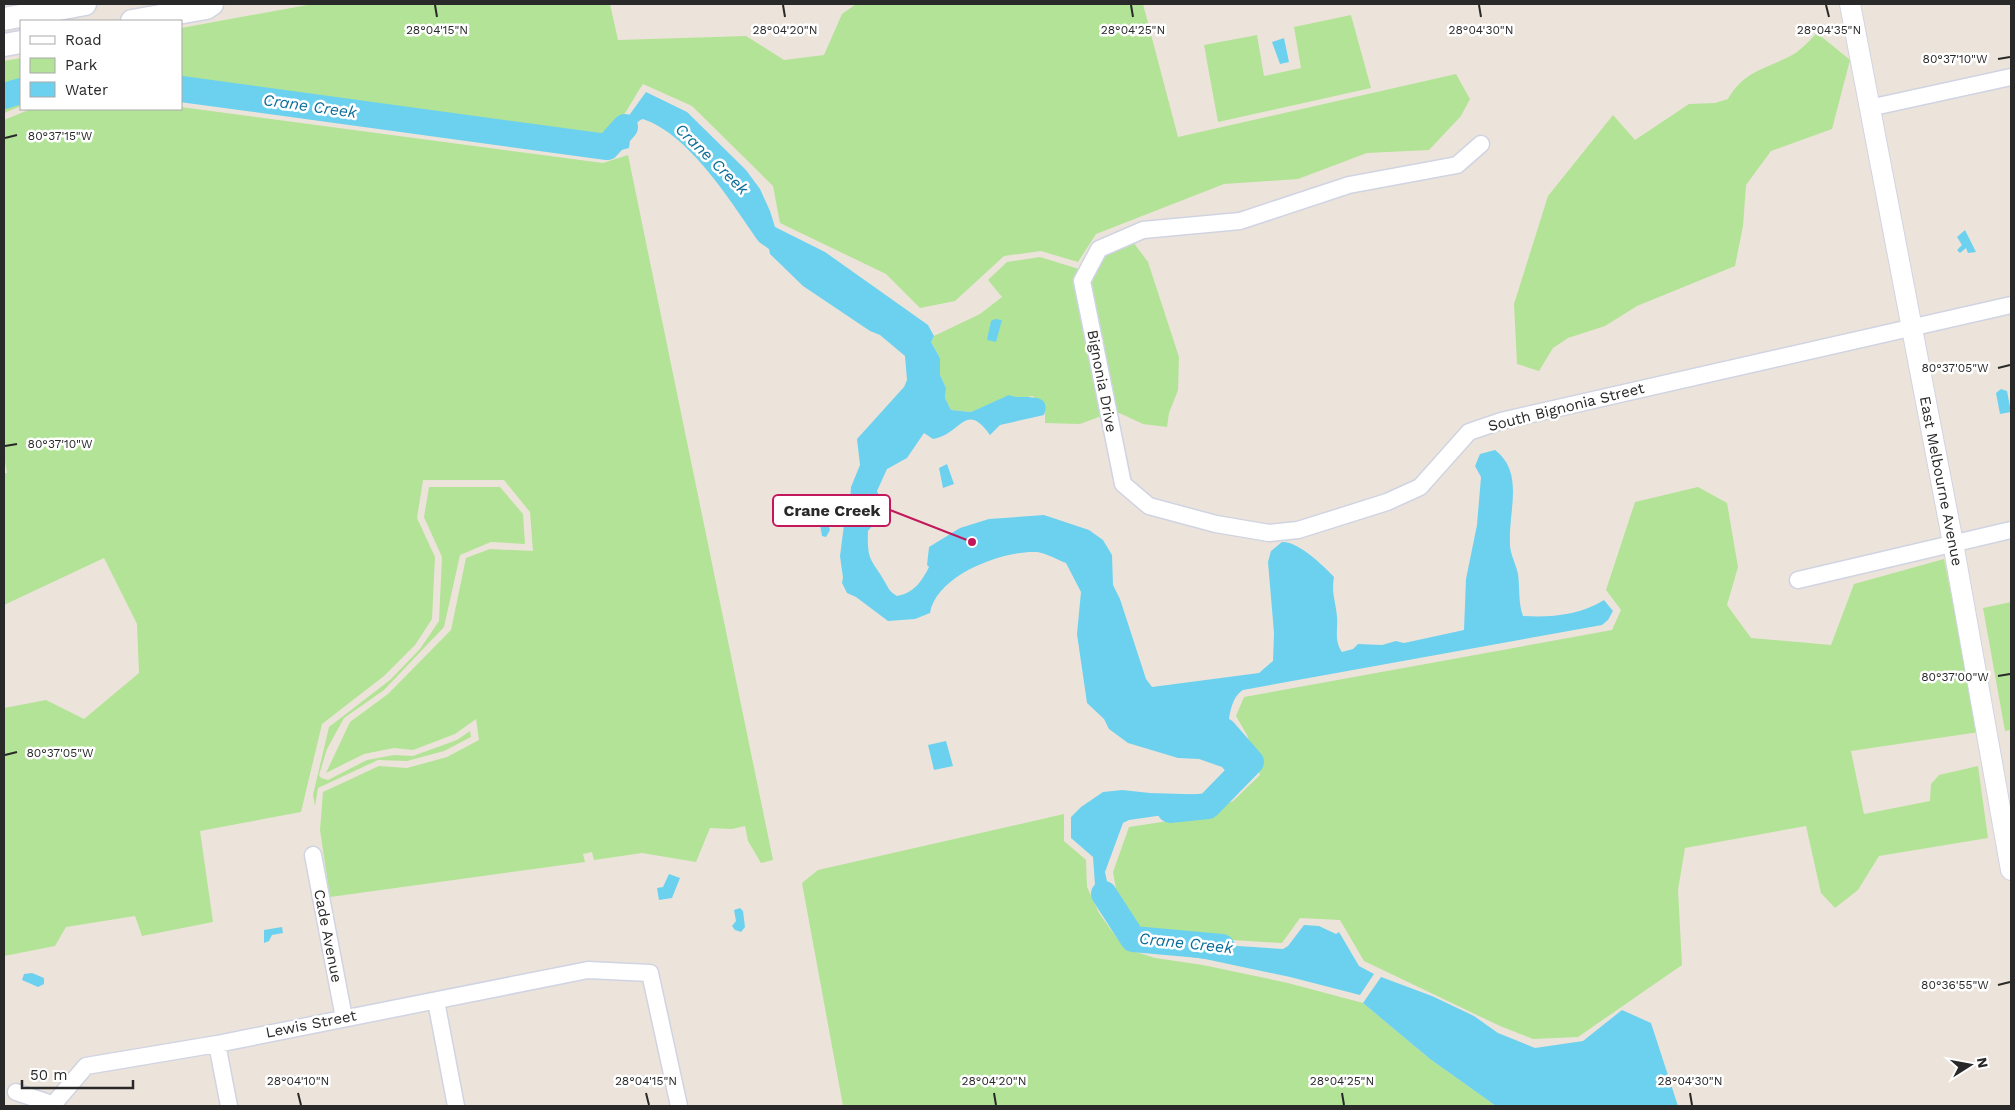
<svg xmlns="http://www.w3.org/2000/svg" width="2015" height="1110" font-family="'Work Sans',sans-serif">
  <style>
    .green { fill: #b3e396 }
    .water { fill: #6cd1ef }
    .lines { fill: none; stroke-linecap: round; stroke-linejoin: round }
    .river { stroke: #6cd1ef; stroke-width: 26 }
    .minor-casing { stroke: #d0d4e2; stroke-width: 19 }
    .tertiary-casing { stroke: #d0d4e2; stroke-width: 22 }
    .secondary-casing { stroke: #d0d4e2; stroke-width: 25 }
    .minor { stroke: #fff; stroke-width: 16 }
    .tertiary { stroke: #fff; stroke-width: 20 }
    .secondary { stroke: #fff; stroke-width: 22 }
    .ticks { fill: none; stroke: #292929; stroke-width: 2 }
    .labels { text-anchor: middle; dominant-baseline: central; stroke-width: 5; stroke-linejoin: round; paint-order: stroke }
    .street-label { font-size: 15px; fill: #292929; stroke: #fff }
    .water-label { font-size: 16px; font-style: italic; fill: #0c6e9a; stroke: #fff }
    .ticks-label { font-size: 12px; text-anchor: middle; fill: #292929; stroke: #fff; stroke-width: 5; stroke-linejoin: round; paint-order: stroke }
    .leader { fill: none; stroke: #c2185b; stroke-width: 2 }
    .callout-dot { fill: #c2185b; stroke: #fff; stroke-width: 2 }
    .callout { fill: #fff; stroke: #c2185b; stroke-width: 2 }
    .callout-label { font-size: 16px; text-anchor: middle; font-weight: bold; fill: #292929 }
  </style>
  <rect width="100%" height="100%" fill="#ece4da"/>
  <!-- green -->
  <path class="green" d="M 313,4 L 610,4 L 618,40 L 746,36 L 784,60 L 824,55 L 842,14 L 856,4 L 1143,4 L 1178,137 L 1456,74 L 1470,99 L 1461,116 L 1429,150 L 1367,153 L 1298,179 L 1224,184 L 1096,234 L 1078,262 L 1041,251 L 1004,256 L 955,301 L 920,308 L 886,274 L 780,223 L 773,186 L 692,106 L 643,84 C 631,101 618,133 597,138 L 181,80 L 181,28 Z
    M 1351,15 L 1371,88 L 1218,122 L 1204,45 L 1257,35 L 1264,76 L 1301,68 L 1294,27 Z
    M 1817,33 L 1850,60 L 1832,129 L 1771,151 L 1746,185 L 1743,226 L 1735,266 L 1637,306 L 1605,326 L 1568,338 L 1553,348 L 1539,371 L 1517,364 L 1514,304 L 1548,196 L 1613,115 L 1635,140 L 1689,104 L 1715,103 L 1728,99 C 1744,70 1767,69 1794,54 C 1802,49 1810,40 1817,33 Z
    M 21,58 L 21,80 L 4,84 L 4,61 Z
    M 21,87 L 21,106 L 4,113 L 4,90 Z
    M 181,87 L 599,145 L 599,156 L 181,101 Z
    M 181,107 L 603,163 L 628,155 L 773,860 L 761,863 L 748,841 L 745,826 L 732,829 L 710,828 L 696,862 L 642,853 L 594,860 L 592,852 L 583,854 L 585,862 L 330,897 L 320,830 L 323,792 L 379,766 L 407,768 L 447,757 L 479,740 L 476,719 L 455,734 L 413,750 L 394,748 L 364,754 L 326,773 L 350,722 L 388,694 L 451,630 L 466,558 L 490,549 L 533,551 L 530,512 L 504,480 L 423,480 L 417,518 L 435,557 L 432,619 L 415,645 L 384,676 L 322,724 L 301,812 L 200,831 L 213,922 L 142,936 L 135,916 L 66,927 L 55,946 L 4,956 L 4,708 L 46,700 L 84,719 L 139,673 L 137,624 L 104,558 L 4,605 L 4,473 L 7,473 L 4,456 L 4,120 L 31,109 Z
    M 1124,230 L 1148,262 L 1179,357 L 1178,390 L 1169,413 L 1167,427 L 1143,424 L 1115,411 L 1080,424 L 1045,423 L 1045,410 L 1033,396 L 1015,399 L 1008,396 L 971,412 L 951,410 L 945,398 L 946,388 L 940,375 L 940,358 L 931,342 L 934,336 L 980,314 L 1002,297 L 988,280 L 1007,262 L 1040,257 L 1079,269 L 1084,265 L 1101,239 Z
    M 429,487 L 500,487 L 523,514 L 525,544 L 491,542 L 460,555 L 444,627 L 384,690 L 344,718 L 327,749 L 319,775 L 321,778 L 328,780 L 367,760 L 394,755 L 413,756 L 457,740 L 470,731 L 471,737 L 444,751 L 407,761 L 378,760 L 318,788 L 315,806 L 313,795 L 329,727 L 390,680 L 420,649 L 439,621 L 442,557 L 424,517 Z
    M 1698,487 L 1727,503 L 1738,567 L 1727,605 L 1751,638 L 1831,645 L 1854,584 L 1944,559 L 1979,732 L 1851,751 L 1864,814 L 1930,801 L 1931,784 L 1939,775 L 1978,766 L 1988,838 L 1879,856 L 1858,890 L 1835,908 L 1821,893 L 1806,826 L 1685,848 L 1678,890 L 1682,965 L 1578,1037 L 1533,1039 L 1500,1026 L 1364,961 L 1340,920 L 1300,918 L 1282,943 L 1138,934 L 1118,901 L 1113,872 L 1129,827 L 1201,816 L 1233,801 L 1260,775 L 1247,735 L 1236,716 L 1244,697 L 1612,630 L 1621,610 L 1606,590 L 1635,502 Z
    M 2011,602 L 2011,730 L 2005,731 L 1983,608 Z
    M 1064,814 L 1064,841 L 1086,860 L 1087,887 L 1099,913 L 1124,948 L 1155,958 L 1203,965 L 1288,983 L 1363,1003 L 1430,1059 L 1496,1106 L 843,1106 L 802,883 L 818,870 Z"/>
  <!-- water -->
  <path class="water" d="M 1284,38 L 1289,62 L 1280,64 L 1272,42 Z
    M 646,92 L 687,112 L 746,170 L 760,189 L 770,211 L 775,227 L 825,252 L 928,325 L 934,336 L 931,342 L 940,358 L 940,375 L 946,388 L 945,398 L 951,410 L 971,412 L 1009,395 C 1020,401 1053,389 1044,415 L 1000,425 L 990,435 C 965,400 961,435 933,439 L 924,433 L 907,458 L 887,469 L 877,491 L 885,511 L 868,531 C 867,562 871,558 885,582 C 889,589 889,591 897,596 C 914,593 922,581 929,567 L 927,565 L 929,547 L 960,528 L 989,519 L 1044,515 L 1089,530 L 1103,540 L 1112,555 L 1113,585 L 1120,599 L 1146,679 L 1152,687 L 1259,673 L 1273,661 L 1274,633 L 1268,562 L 1271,551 L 1282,542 C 1298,541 1324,566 1334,577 C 1331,594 1336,601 1337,617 C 1338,629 1334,641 1342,652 L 1353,649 L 1358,644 L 1382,645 L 1396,641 L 1404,643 L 1464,630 L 1466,579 L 1477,525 L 1481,477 L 1475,466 L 1480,454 L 1495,450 C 1525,473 1508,511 1510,544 C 1510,554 1516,564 1518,574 C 1520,588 1518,602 1523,616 C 1548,618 1581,615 1604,600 L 1613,611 L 1608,620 L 1602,625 L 1243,690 C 1231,697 1229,717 1228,729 L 1242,743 L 1252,773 L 1228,796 L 1198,810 L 1129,820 L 1123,823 L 1105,872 L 1112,905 L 1133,939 L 1283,949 L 1288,946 L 1304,925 L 1319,926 L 1336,934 L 1339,932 L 1359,966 L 1374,974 L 1360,995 L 1290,977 L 1205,959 L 1157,952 L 1129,943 L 1106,910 L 1095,885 L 1093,857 L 1071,838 L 1071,817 L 1081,807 L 1103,792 L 1122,790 L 1150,793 L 1217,795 L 1223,794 L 1227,786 L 1226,772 L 1222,767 L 1199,759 L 1178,758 L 1128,743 L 1109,729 L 1104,719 L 1087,703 L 1077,634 L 1081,592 L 1066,563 C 1058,560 1046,553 1037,552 C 1003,550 936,575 930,613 L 915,619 L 888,621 L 856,597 L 847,593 L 842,583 L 843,578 L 840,556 L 844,525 L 849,515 L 851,487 L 860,465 L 857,439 L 904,387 L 907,380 L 905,356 L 880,335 L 870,331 L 803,286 L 770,254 L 769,249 L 759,242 C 731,202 690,135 643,119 C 631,123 631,137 629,148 L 599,156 L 599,145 L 612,139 Z
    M 1965,230 L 1976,252 L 1968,253 L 1966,248 L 1960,253 L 1957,250 L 1962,245 L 1957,237 Z
    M 995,319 L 1002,320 L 996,342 L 987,340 L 991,321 Z
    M 2001,389 L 2007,391 L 2011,412 L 2000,414 L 1996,393 Z
    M 947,464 L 954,484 L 943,488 L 939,468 Z
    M 820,511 L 824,512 L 830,530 L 826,537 L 822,536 L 819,519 Z
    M 946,741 L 953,766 L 934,770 L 928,745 Z
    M 669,874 L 680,878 L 672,898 L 659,900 L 657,888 L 663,887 Z
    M 740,908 L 743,911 L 745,927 L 741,932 L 735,930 L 732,926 L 736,921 L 734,910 Z
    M 282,927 L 283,933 L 272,935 L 269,941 L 264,943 L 264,930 Z
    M 32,973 L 44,978 L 44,984 L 38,987 L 22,980 L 24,974 Z
    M 1381,977 L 1432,996 L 1474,1016 L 1498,1033 L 1535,1048 L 1583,1041 L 1622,1010 L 1651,1023 L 1678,1106 L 1496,1106 L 1430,1059 L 1363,1003 Z"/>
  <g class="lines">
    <!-- river -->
    <path class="river" d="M 181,89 L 607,147 L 625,127
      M 4,96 L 21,91
      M 1170,810 L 1208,806 L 1251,762 L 1224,731
      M 1104,894 L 1133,939 L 1222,947"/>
    <!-- minor casing -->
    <g class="minor-casing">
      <path id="minor" d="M 1869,108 L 2011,77
        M 1481,144 L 1457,165 L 1349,185 L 1240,221 L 1143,230 L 1099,249 L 1082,281 L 1123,484 L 1149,506 L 1216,524 L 1269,533 L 1298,530 L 1387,502 L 1420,487 L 1469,432 L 1501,421 L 2011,305
        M 1798,580 L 2011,530
        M 313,855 L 344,1018
        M 436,1001 L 456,1106
        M 217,1044 L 229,1106
        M 16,1092 L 52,1104
        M 52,1106 L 86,1066 L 217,1044 L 588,970 L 650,973 L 679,1106"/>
    </g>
    <!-- tertiary casing -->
    <g class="tertiary-casing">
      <path id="tertiary" d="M 1850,4 L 1953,543 L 2011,870"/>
    </g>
    <!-- secondary casing -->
    <g class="secondary-casing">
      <path id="secondary" d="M 4,19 L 85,4
        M 132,21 L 206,8 L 212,4
        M 4,45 L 21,42"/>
    </g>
    <!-- minor -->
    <use href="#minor" class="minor"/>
    <!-- tertiary -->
    <use href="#tertiary" class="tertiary"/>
    <!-- secondary -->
    <use href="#secondary" class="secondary"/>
  </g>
  <!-- ticks -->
  <path class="ticks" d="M 435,5 L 437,17M 783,5 L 785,17M 1131,5 L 1133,17M 1479,5 L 1481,17M 1826,5 L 1829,17M 1998,59 L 2010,57M 5,138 L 17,135M 1998,368 L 2010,365M 5,446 L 17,444M 1998,676 L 2010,674M 5,755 L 17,752M 1998,985 L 2010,982M 298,1093 L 301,1105M 646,1093 L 649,1105M 994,1093 L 996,1105M 1342,1093 L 1344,1105M 1690,1093 L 1692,1105"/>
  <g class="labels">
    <!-- street labels -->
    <g class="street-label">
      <text transform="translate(1102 381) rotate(79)">Bignonia Drive</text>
      <text transform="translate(1566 407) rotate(-14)">South Bignonia Street</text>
      <text transform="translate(1941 481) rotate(79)">East Melbourne Avenue</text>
      <text transform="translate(328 936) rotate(79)">Cade Avenue</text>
      <text transform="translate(311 1024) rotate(-11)">Lewis Street</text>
    </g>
    <!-- water labels -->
    <g class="water-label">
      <text transform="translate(310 106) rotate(8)">Crane Creek</text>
      <text transform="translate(712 159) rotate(44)">Crane Creek</text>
      <text transform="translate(1186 943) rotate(6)">Crane Creek</text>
    </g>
  </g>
  <g class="ticks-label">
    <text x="437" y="34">28°04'15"N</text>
    <text x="785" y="34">28°04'20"N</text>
    <text x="1133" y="34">28°04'25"N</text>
    <text x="1481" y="34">28°04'30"N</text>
    <text x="1829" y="34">28°04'35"N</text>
    <text x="1955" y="63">80°37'10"W</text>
    <text x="60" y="140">80°37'15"W</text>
    <text x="1955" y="372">80°37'05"W</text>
    <text x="60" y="448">80°37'10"W</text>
    <text x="1955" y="681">80°37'00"W</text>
    <text x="60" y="757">80°37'05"W</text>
    <text x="1955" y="989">80°36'55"W</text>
    <text x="298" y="1085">28°04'10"N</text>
    <text x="646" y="1085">28°04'15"N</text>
    <text x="994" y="1085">28°04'20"N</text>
    <text x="1342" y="1085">28°04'25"N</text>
    <text x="1690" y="1085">28°04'30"N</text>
  </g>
  <!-- callouts -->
  <path class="leader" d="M972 542L890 510"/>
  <circle class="callout-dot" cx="972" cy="542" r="5"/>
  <rect class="callout" x="773" y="495" width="117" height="31" rx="5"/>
  <g class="callout-label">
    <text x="832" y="516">Crane Creek</text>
  </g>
  <!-- border -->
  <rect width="2015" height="1110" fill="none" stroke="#292929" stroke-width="10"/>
  <!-- legend -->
  <rect x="20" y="20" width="162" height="90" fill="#ffffff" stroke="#a9a9a9"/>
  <rect x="30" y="36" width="25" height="8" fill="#ffffff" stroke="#a9a9a9"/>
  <text x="65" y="45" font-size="15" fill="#292929">Road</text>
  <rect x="30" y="58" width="25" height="15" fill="#b3e396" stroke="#a9a9a9"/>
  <text x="65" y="70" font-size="15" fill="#292929">Park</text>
  <rect x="30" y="82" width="25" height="15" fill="#6cd1ef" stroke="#a9a9a9"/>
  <text x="65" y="95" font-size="15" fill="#292929">Water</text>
  <!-- north arrow -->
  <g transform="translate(1970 1065) rotate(79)" stroke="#ffffff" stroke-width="4" paint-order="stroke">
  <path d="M0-4L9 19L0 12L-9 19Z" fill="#292929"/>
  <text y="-8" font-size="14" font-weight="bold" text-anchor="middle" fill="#292929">N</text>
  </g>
  <!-- scale -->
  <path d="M22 1080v8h111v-8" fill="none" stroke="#292929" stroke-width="2.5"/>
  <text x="30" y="1080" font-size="15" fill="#292929" stroke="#ffffff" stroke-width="4" paint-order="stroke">50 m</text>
</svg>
